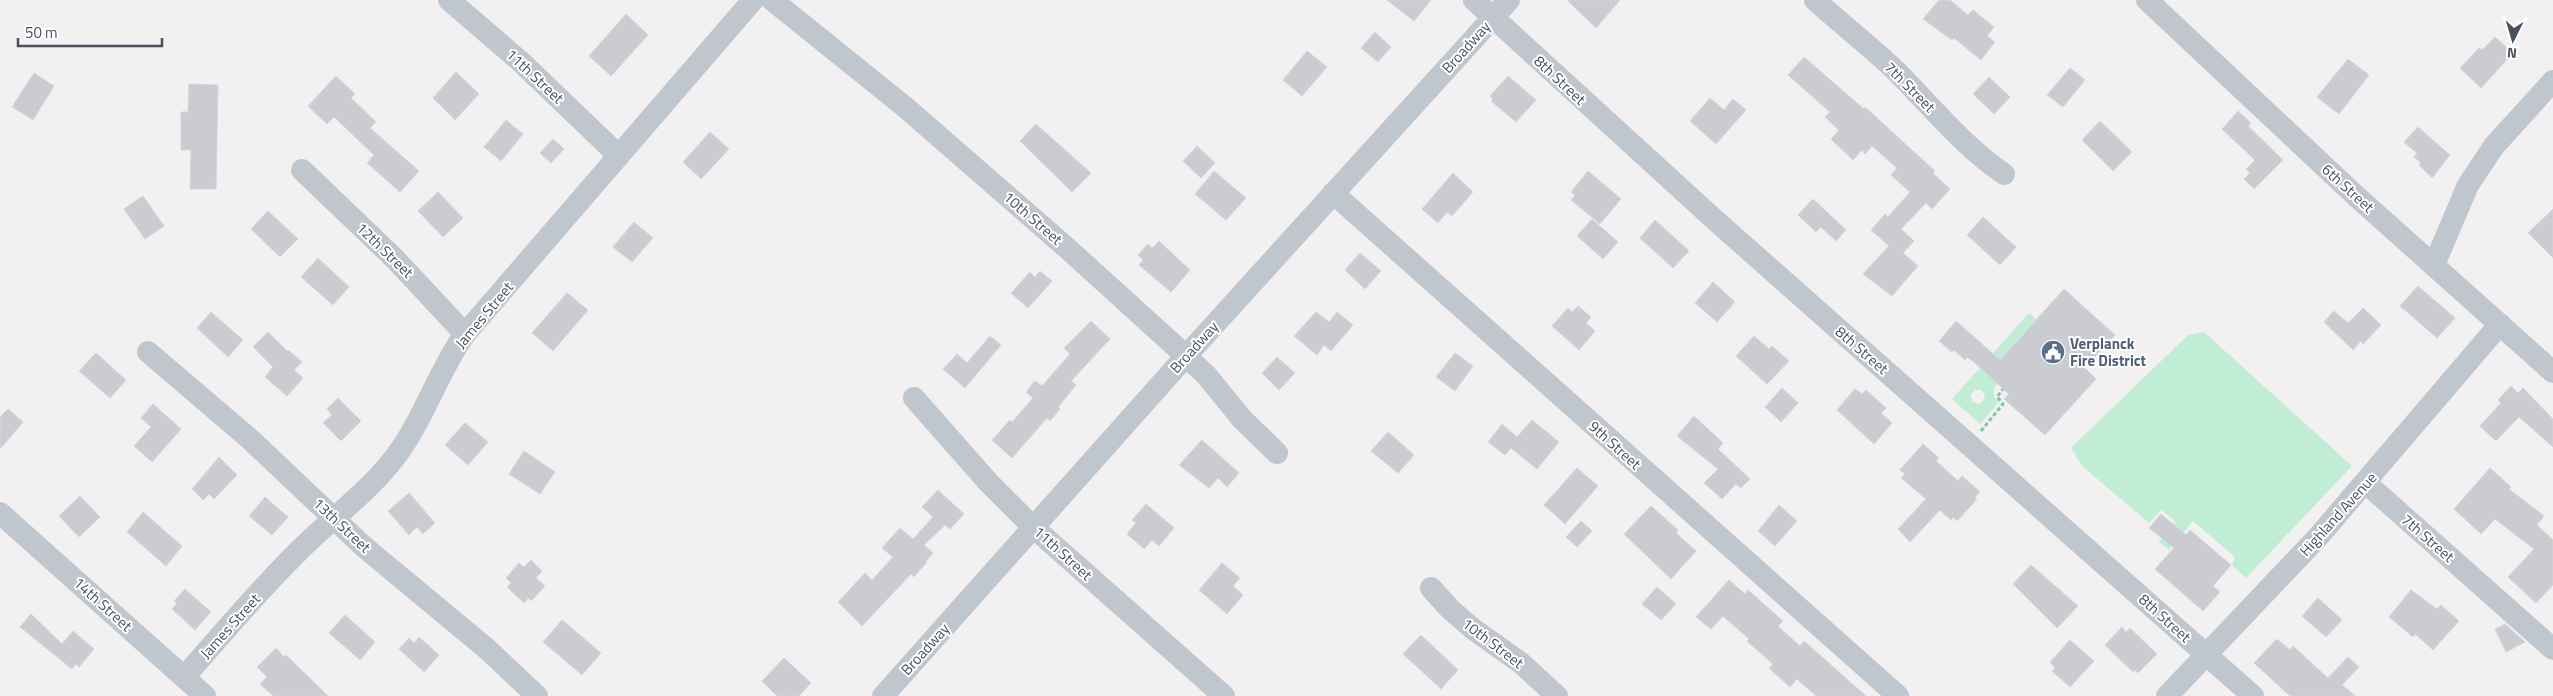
<svg xmlns="http://www.w3.org/2000/svg" width="2553" height="696" font-family="'Titillium Web',sans-serif">
  <style>
    .green { fill: #c1edd4; fill-rule: evenodd }
    .building { fill: #caccd2; stroke: #d4d6db }
    .lines { fill: none; stroke-linecap: round; stroke-linejoin: round }
    .path { stroke: #7bc8a5; stroke-width: 3; stroke-dasharray: 4 2.5; stroke-linecap: butt }
    .minor { stroke: #bfc6ce; stroke-width: 22 }
    .labels { text-anchor: middle; dominant-baseline: central; stroke-width: 4; stroke-linejoin: round; paint-order: stroke }
    .street-label { font-size: 15px; fill: #49525c; stroke: #fff }
    .service-label { font-size: 15px; font-weight: bold; fill: #4e5e75; stroke: #fff; text-anchor: start }
  </style>
  <rect width="100%" height="100%" fill="#f2f0f0"/>
  <!-- green -->
  <path class="green" d="M 2029,313 L 2036,319 L 1987,374 L 1998,384 L 1994,388 L 1994,397 L 1999,402 L 1980,424 L 1952,399 ZM 1975,390 L 1981,390 L 1985,395 L 1983,401 L 1978,404 L 1972,401 L 1971,395 Z
    M 2204,332 L 2352,466 L 2246,578 L 2232,565 L 2235,557 L 2193,521 L 2169,550 L 2159,542 L 2176,522 L 2161,510 L 2149,523 L 2082,466 L 2071,448 L 2188,335 Z"/>
  <!-- building -->
  <path class="building" d="M 1387,0 L 1431,0 L 1414,21 Z
    M 1567,0 L 1620,0 L 1596,28 Z
    M 1939,0 L 1950,0 L 1968,15 L 1973,10 L 1994,27 L 1987,36 L 1995,42 L 1981,60 L 1954,38 L 1952,40 L 1923,19 Z
    M 626,14 L 648,35 L 611,76 L 589,56 Z
    M 1375,32 L 1391,47 L 1378,62 L 1361,48 Z
    M 2495,37 L 2513,53 L 2481,88 L 2460,68 L 2479,48 L 2482,50 Z
    M 1307,51 L 1327,67 L 1302,96 L 1283,80 Z
    M 1804,57 L 1864,109 L 1865,107 L 1935,171 L 1933,173 L 1950,189 L 1932,209 L 1926,203 L 1901,229 L 1914,241 L 1903,253 L 1918,266 L 1892,296 L 1863,274 L 1889,246 L 1871,230 L 1885,214 L 1888,217 L 1910,192 L 1891,175 L 1897,168 L 1872,146 L 1865,154 L 1862,150 L 1853,160 L 1831,139 L 1839,130 L 1825,117 L 1830,112 L 1788,75 Z
    M 2348,59 L 2369,75 L 2339,114 L 2317,97 Z
    M 2070,68 L 2085,80 L 2063,107 L 2047,95 Z
    M 456,72 L 479,94 L 455,120 L 433,98 Z
    M 34,73 L 54,86 L 33,120 L 12,107 Z
    M 336,76 L 355,94 L 351,98 L 376,122 L 370,128 L 419,171 L 400,192 L 367,163 L 374,155 L 334,117 L 327,124 L 308,106 Z
    M 1508,76 L 1536,100 L 1516,122 L 1491,101 L 1493,99 L 1490,96 Z
    M 1989,77 L 2010,97 L 1994,114 L 1973,94 Z
    M 189,84 L 218,85 L 216,189 L 190,189 L 191,150 L 181,150 L 181,112 L 188,112 Z
    M 1710,98 L 1724,110 L 1733,99 L 1746,110 L 1716,144 L 1690,121 Z
    M 2238,111 L 2251,123 L 2248,126 L 2283,160 L 2254,189 L 2244,179 L 2250,173 L 2246,169 L 2255,160 L 2222,129 Z
    M 506,120 L 523,134 L 501,161 L 484,147 Z
    M 2100,121 L 2132,152 L 2113,171 L 2082,140 Z
    M 1036,124 L 1091,173 L 1072,192 L 1020,141 Z
    M 2418,127 L 2450,155 L 2432,178 L 2419,165 L 2421,163 L 2414,157 L 2417,153 L 2404,142 Z
    M 710,132 L 729,149 L 701,179 L 683,162 Z
    M 553,139 L 564,149 L 551,163 L 540,153 Z
    M 1197,146 L 1215,163 L 1201,178 L 1183,161 Z
    M 1214,171 L 1246,198 L 1226,220 L 1195,194 Z
    M 1588,171 L 1621,199 L 1600,224 L 1571,200 L 1575,195 L 1571,192 Z
    M 1453,173 L 1473,192 L 1452,216 L 1447,212 L 1438,223 L 1422,209 Z
    M 438,192 L 463,218 L 443,237 L 418,211 Z
    M 143,196 L 164,226 L 145,239 L 124,209 Z
    M 1813,199 L 1846,230 L 1836,241 L 1821,227 L 1816,232 L 1798,215 Z
    M 2553,209 L 2553,258 L 2528,233 Z
    M 268,211 L 298,239 L 280,257 L 251,229 Z
    M 1983,217 L 2016,247 L 2000,265 L 1967,235 Z
    M 1592,219 L 1618,242 L 1603,259 L 1577,236 Z
    M 1655,220 L 1689,251 L 1673,268 L 1640,238 Z
    M 634,222 L 653,238 L 632,262 L 613,247 Z
    M 1159,241 L 1190,270 L 1171,292 L 1139,265 L 1143,260 L 1138,255 L 1148,244 L 1152,248 Z
    M 1360,253 L 1381,271 L 1365,289 L 1345,270 Z
    M 318,258 L 349,287 L 333,305 L 301,277 Z
    M 1040,271 L 1052,281 L 1028,308 L 1011,293 L 1030,272 L 1035,277 Z
    M 1713,282 L 1735,302 L 1717,322 L 1695,303 Z
    M 2418,286 L 2455,318 L 2437,338 L 2400,306 Z
    M 2064,289 L 2115,335 L 2085,368 L 2096,379 L 2045,435 L 2004,399 L 2009,394 L 1974,362 L 1967,357 L 1965,360 L 1954,350 L 1952,352 L 1939,341 L 1956,321 L 2000,360 Z
    M 567,293 L 588,310 L 553,351 L 532,333 Z
    M 1578,306 L 1591,317 L 1586,323 L 1595,331 L 1579,350 L 1552,326 L 1568,308 L 1572,312 Z
    M 2363,308 L 2381,325 L 2363,344 L 2361,341 L 2353,350 L 2324,322 L 2334,311 L 2348,323 Z
    M 211,312 L 243,340 L 228,357 L 197,328 Z
    M 1316,312 L 1329,322 L 1337,312 L 1353,325 L 1331,351 L 1324,345 L 1317,355 L 1294,336 Z
    M 1091,321 L 1110,339 L 1071,381 L 1076,385 L 1058,407 L 1060,409 L 1050,421 L 1047,418 L 1012,458 L 992,440 L 1010,420 L 1012,422 L 1033,398 L 1026,392 L 1035,381 L 1042,386 L 1070,354 L 1064,348 Z
    M 268,332 L 287,351 L 288,350 L 302,362 L 294,370 L 303,378 L 287,396 L 265,377 L 273,367 L 253,347 Z
    M 990,336 L 1001,345 L 965,388 L 943,369 L 957,354 L 967,363 Z
    M 1754,336 L 1769,349 L 1772,346 L 1789,361 L 1767,384 L 1736,356 Z
    M 96,353 L 126,380 L 110,398 L 79,371 Z
    M 1455,353 L 1473,366 L 1455,391 L 1436,377 Z
    M 1277,357 L 1295,373 L 1279,390 L 1262,373 Z
    M 2511,386 L 2518,393 L 2523,388 L 2553,419 L 2553,447 L 2519,417 L 2496,441 L 2480,426 L 2501,403 L 2498,400 Z
    M 1782,388 L 1798,403 L 1781,422 L 1765,407 Z
    M 1855,389 L 1862,394 L 1866,390 L 1886,408 L 1881,413 L 1892,423 L 1874,444 L 1837,410 Z
    M 338,398 L 361,421 L 341,441 L 323,423 L 332,415 L 327,409 Z
    M 153,404 L 181,429 L 152,462 L 134,446 L 151,427 L 141,418 Z
    M 8,409 L 23,422 L 0,449 L 0,417 Z
    M 1694,416 L 1723,443 L 1718,449 L 1750,479 L 1741,488 L 1736,484 L 1722,499 L 1704,483 L 1718,469 L 1677,436 Z
    M 1532,420 L 1559,442 L 1537,469 L 1511,448 L 1505,455 L 1488,442 L 1502,424 L 1517,437 Z
    M 465,423 L 488,442 L 468,465 L 445,445 Z
    M 1388,432 L 1414,455 L 1398,473 L 1371,451 Z
    M 1202,440 L 1239,473 L 1227,487 L 1218,478 L 1209,488 L 1179,465 Z
    M 1923,444 L 1939,458 L 1936,461 L 1958,481 L 1962,476 L 1980,492 L 1975,497 L 1977,499 L 1957,521 L 1953,517 L 1951,520 L 1940,510 L 1910,542 L 1898,529 L 1926,499 L 1901,478 L 1905,474 L 1900,470 Z
    M 524,451 L 555,472 L 540,494 L 509,474 Z
    M 219,457 L 237,475 L 214,499 L 209,494 L 203,500 L 192,489 Z
    M 1577,468 L 1598,486 L 1565,524 L 1544,505 Z
    M 2490,468 L 2511,487 L 2509,489 L 2544,516 L 2537,525 L 2553,540 L 2553,585 L 2536,603 L 2508,577 L 2534,549 L 2495,519 L 2481,534 L 2454,509 Z
    M 938,490 L 964,514 L 950,529 L 945,525 L 924,545 L 933,553 L 926,561 L 927,562 L 914,577 L 911,574 L 862,626 L 838,602 L 865,573 L 872,580 L 893,557 L 882,548 L 900,528 L 913,539 L 933,517 L 922,507 Z
    M 409,493 L 435,523 L 423,534 L 417,527 L 409,535 L 388,511 Z
    M 80,496 L 100,517 L 79,537 L 59,516 Z
    M 265,497 L 288,517 L 272,535 L 249,516 Z
    M 1146,504 L 1174,528 L 1159,546 L 1152,540 L 1144,549 L 1127,534 L 1136,523 L 1132,520 Z
    M 1779,505 L 1797,521 L 1775,546 L 1758,531 Z
    M 1651,506 L 1678,530 L 1676,533 L 1696,551 L 1671,579 L 1624,534 Z
    M 143,512 L 182,546 L 166,566 L 127,532 Z
    M 2161,514 L 2186,535 L 2190,530 L 2231,565 L 2213,586 L 2220,592 L 2203,611 L 2155,569 L 2174,548 L 2149,528 Z
    M 1581,521 L 1592,531 L 1577,547 L 1566,537 Z
    M 531,560 L 542,571 L 536,578 L 545,586 L 531,601 L 528,598 L 524,603 L 507,587 L 511,583 L 506,578 L 519,563 L 524,567 Z
    M 1222,563 L 1240,578 L 1233,586 L 1243,595 L 1227,614 L 1199,590 Z
    M 2031,565 L 2078,606 L 2057,628 L 2013,584 Z
    M 1729,580 L 1745,594 L 1748,590 L 1783,621 L 1778,626 L 1800,646 L 1804,641 L 1866,696 L 1816,696 L 1797,679 L 1790,687 L 1769,668 L 1773,664 L 1747,641 L 1749,639 L 1723,616 L 1711,629 L 1696,617 Z
    M 1657,587 L 1676,604 L 1661,620 L 1642,604 Z
    M 185,589 L 211,612 L 195,630 L 172,609 L 177,603 L 174,601 Z
    M 2411,590 L 2437,609 L 2441,605 L 2459,621 L 2433,650 L 2415,634 L 2413,637 L 2389,617 Z
    M 2318,598 L 2342,620 L 2326,637 L 2302,616 Z
    M 31,614 L 62,644 L 73,631 L 94,649 L 79,667 L 76,664 L 72,669 L 20,627 Z
    M 345,615 L 375,642 L 360,660 L 329,633 Z
    M 562,620 L 601,653 L 582,675 L 543,642 Z
    M 2505,624 L 2525,642 L 2506,652 L 2495,629 Z
    M 2122,627 L 2126,632 L 2130,628 L 2157,654 L 2138,673 L 2135,670 L 2133,672 L 2105,645 Z
    M 1421,635 L 1458,670 L 1441,689 L 1403,654 Z
    M 419,637 L 439,655 L 424,672 L 399,649 L 409,638 L 414,643 Z
    M 2277,639 L 2290,650 L 2293,646 L 2328,678 L 2348,657 L 2359,667 L 2342,685 L 2355,696 L 2290,696 L 2254,663 Z
    M 2070,640 L 2094,661 L 2070,687 L 2052,671 L 2055,668 L 2050,662 Z
    M 276,648 L 284,657 L 286,655 L 328,696 L 273,696 L 260,684 L 267,677 L 257,667 Z
    M 784,658 L 811,683 L 799,696 L 777,696 L 762,681 Z"/>
  <g class="lines">
    <!-- path -->
    <path class="path" d="M 1981,431 L 2003,404 L 1997,397 L 2003,389"/>
    <!-- minor -->
    <path class="minor" d="M 449,0 L 521,62 L 618,155
      M 772,0 L 905,107 L 1068,249 L 1186,356 L 1207,376 L 1242,419 L 1277,453
      M 1474,0 L 1715,220 L 2253,696
      M 1815,0 C 1841,24 1870,46 1896,71 C 1932,107 1962,145 2004,174
      M 2147,0 L 2356,196 L 2553,372
      M 302,170 L 395,259 L 465,334
      M 1333,193 L 1898,696
      M 2434,265 L 2468,185 L 2494,146 L 2553,81
      M 148,352 L 251,440 L 363,546 L 487,649 L 537,696
      M 914,398 L 989,483 L 1033,527 L 1224,696
      M 2366,483 L 2553,649
      M 0,513 L 205,696
      M 1431,588 L 1450,609 L 1473,629 L 1521,663 L 1557,696
      M 184,677 C 225,631 265,583 310,540 C 341,511 376,485 401,449 C 426,413 439,370 465,334 L 753,0
      M 883,696 L 1186,356 L 1509,0
      M 2167,696 L 2318,537 L 2500,324"/>
  </g>
  <!-- icons -->
  <defs>
    <g id="civic-disc" transform="scale(1.25)"><circle r="9.5" fill="#5c6f8a" stroke="#fff"/><path d="M-.6-6.5H3V-4.5H.6V-3L4-1V1h2V6H-6V1h2V-1L-.6-3ZM-1.2 2.5V6h2.4V2.5Z" fill="#fff"/></g>
  </defs>
  <g fill-rule="evenodd">
    <use href="#civic-disc" x="2053" y="352"/>
  </g>
  <g class="labels">
    <!-- street labels -->
    <g class="street-label">
      <text transform="translate(1466 47) rotate(-48)">Broadway</text>
      <text transform="translate(535 76) rotate(43)">11th Street</text>
      <text transform="translate(1560 80) rotate(43)">8th Street</text>
      <text transform="translate(1910 87) rotate(45)">7th Street</text>
      <text transform="translate(2348 188) rotate(42)">6th Street</text>
      <text transform="translate(1033 218) rotate(41)">10th Street</text>
      <text transform="translate(385 250) rotate(44)">12th Street</text>
      <text transform="translate(484 315) rotate(-50)">James Street</text>
      <text transform="translate(1194 347) rotate(-48)">Broadway</text>
      <text transform="translate(1862 350) rotate(41)">8th Street</text>
      <text transform="translate(1615 445) rotate(42)">9th Street</text>
      <text transform="translate(2338 514) rotate(-48)">Highland Avenue</text>
      <text transform="translate(342 525) rotate(43)">13th Street</text>
      <text transform="translate(2428 538) rotate(41)">7th Street</text>
      <text transform="translate(1063 553) rotate(42)">11th Street</text>
      <text transform="translate(103 604) rotate(42)">14th Street</text>
      <text transform="translate(2165 618) rotate(42)">8th Street</text>
      <text transform="translate(230 626) rotate(-48)">James Street</text>
      <text transform="translate(1493 643) rotate(37)">10th Street</text>
      <text transform="translate(925 649) rotate(-48)">Broadway</text>
    </g>
    <!-- service labels -->
    <g class="service-label">
      <text x="2070" y="343">Verplanck<tspan x="2070" dy="17">Fire District</tspan></text>
    </g>
  </g>
  <!-- north arrow -->
  <g transform="translate(2513 40) rotate(185)" stroke="#ffffff" stroke-width="4" paint-order="stroke">
  <path d="M0-4L9 19L0 12L-9 19Z" fill="#49525c"/>
  <text y="-8" font-size="14" font-weight="bold" text-anchor="middle" fill="#49525c">N</text>
  </g>
  <!-- scale -->
  <path d="M18 38v8h144v-8" fill="none" stroke="#49525c" stroke-width="2.5"/>
  <text x="25" y="38" font-size="15" fill="#49525c" stroke="#ffffff" stroke-width="4" paint-order="stroke">50 m</text>
</svg>
